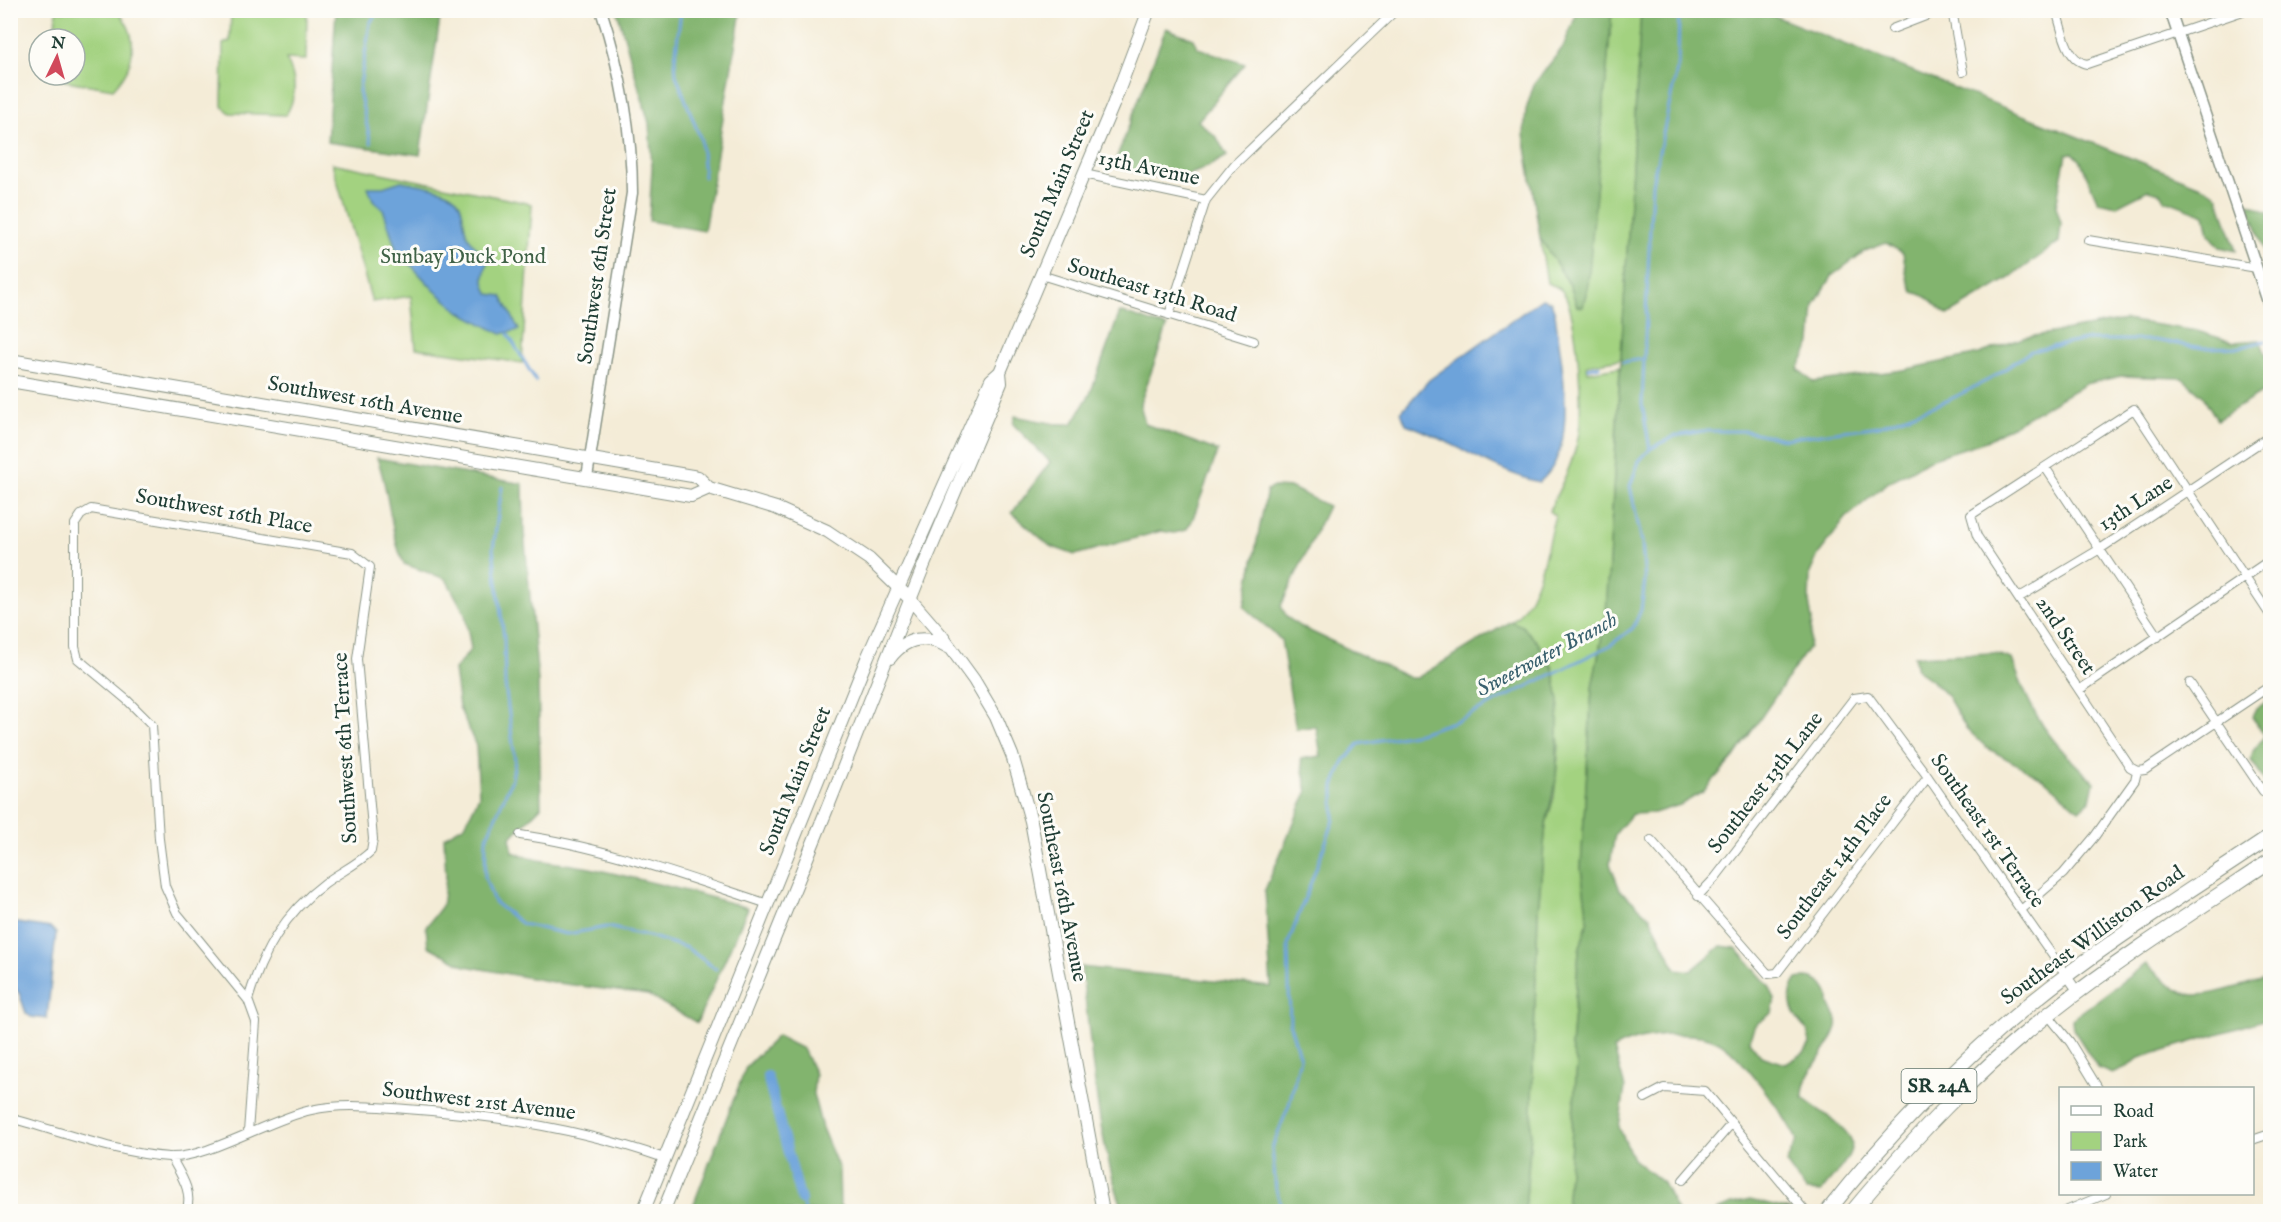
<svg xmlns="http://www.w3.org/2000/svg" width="2281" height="1222" font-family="'IM FELL English',serif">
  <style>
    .green { fill: #a3d280; stroke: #61885a; stroke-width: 1.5 }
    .forest { fill: #82b46e; stroke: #507851; stroke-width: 1.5 }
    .water { fill: #6da3da; stroke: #467087; stroke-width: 1.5 }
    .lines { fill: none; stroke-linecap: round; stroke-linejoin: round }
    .stream { stroke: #6da3da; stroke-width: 3 }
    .canal { stroke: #6da3da; stroke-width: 10 }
    .minor-casing { stroke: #8a9486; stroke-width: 10 }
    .tertiary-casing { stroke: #8a9486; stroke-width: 13 }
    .secondary-casing { stroke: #8a9486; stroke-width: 14 }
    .trunk-casing { stroke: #8a9486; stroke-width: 16 }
    .minor { stroke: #fff; stroke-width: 8 }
    .tertiary { stroke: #fff; stroke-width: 10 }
    .secondary { stroke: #fff; stroke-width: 12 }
    .trunk { stroke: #fff; stroke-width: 14 }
    .labels { text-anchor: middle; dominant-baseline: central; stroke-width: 6; stroke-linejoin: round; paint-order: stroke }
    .shield { fill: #fdfcf7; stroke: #62766e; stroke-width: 1.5 }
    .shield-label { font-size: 20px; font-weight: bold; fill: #1f3d34 }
    .street-label { font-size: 21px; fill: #1f3d34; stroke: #fdfcf7 }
    .park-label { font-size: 21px; fill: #406247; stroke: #fdfcf7 }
    .water-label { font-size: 22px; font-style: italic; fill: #3a616e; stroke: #fdfcf7 }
  </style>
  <rect width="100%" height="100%" fill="#fdfcf7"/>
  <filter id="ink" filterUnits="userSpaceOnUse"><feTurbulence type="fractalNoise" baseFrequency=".0167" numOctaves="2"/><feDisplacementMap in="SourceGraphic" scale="12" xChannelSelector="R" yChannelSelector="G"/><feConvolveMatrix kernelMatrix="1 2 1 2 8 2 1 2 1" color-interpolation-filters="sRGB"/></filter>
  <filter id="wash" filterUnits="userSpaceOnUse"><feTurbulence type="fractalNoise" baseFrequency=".008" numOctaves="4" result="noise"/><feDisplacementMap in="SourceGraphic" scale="24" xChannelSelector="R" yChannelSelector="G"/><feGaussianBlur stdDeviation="1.35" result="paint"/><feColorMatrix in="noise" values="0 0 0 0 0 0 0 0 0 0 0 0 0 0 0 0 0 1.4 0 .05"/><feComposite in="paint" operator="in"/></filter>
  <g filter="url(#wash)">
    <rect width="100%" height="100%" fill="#f4ecd7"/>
    <!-- green -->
    <path class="green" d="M 57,11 L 117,11 C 140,34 136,66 113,89 L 55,79 L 51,75 L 75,75 L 75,39 L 53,39 Z
      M 231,11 L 307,11 L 306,60 L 286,59 C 297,79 297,96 286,115 L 230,113 L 222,106 L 223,44 L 230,41 Z
      M 1612,11 L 1641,11 L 1621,359 L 1587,365 L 1588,372 L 1620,367 L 1606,616 L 1592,688 L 1581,868 L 1588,921 L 1579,951 L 1571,1048 L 1577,1064 L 1566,1211 L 1525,1211 L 1531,1132 L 1538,911 L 1546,824 L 1554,797 L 1559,746 L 1553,668 L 1529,633 L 1511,622 C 1540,599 1545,549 1555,516 L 1549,511 C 1560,487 1573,464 1578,438 C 1584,412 1578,313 1563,292 C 1559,287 1553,285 1547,283 L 1540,238 L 1570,285 L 1577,306 L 1586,299 Z
      M 332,163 L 532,204 L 522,363 L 416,348 L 411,296 L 372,302 Z"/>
    <!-- forest -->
    <path class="forest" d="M 336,11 L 441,11 L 420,155 L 327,142 Z
      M 617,11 L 741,11 L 704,231 L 649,221 L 652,167 L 649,123 Z
      M 1578,11 L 1612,11 L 1588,284 L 1583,307 L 1577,306 L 1570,285 L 1540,238 L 1524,134 L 1526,110 L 1534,84 L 1563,47 Z
      M 1641,11 L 1762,11 L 2206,188 L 2218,196 L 2236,251 L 2220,247 L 2209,234 L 2205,215 L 2165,200 L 2160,193 L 2148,190 L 2117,206 L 2098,202 L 2080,160 L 2073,153 L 2066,154 L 2056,206 L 2061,223 L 2059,242 L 2011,277 L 1948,315 C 1931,304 1935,298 1913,292 L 1907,278 L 1903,253 L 1886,243 L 1865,251 L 1833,275 L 1814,305 L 1811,343 L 1798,369 L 1813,382 L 1903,370 L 1979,354 L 2023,338 L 2125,320 L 2197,331 L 2233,342 L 2260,340 L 2270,365 L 2270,401 L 2263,392 L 2217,420 L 2203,396 L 2182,378 L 2121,376 L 2085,384 L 1986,441 L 1933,458 L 1887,483 L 1846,518 L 1818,555 L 1810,573 L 1809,601 L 1812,621 L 1809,647 L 1734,757 L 1703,792 L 1680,805 L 1654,813 L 1632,814 L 1615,834 L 1610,864 L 1620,890 L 1650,917 L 1676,969 L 1691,971 L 1721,946 L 1736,948 L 1769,986 L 1775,999 L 1772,1013 L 1755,1025 L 1749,1041 L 1761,1056 L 1786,1064 L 1804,1053 L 1810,1044 L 1808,1031 C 1792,1017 1784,997 1797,979 C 1810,976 1822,980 1828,993 C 1830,997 1828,1002 1830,1006 C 1833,1014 1839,1017 1837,1027 C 1830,1052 1802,1070 1803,1098 C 1815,1109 1858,1131 1851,1149 C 1847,1164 1830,1179 1821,1192 L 1806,1191 L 1786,1163 L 1797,1140 C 1786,1117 1739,1051 1717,1041 C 1692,1029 1637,1035 1614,1049 L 1625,1088 L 1619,1127 L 1633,1159 L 1663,1183 L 1677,1211 L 1566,1211 L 1577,1064 L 1571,1048 L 1579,951 L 1588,921 L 1581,868 L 1592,688 L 1606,616 Z
      M 1166,28 L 1194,39 L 1198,48 L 1245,64 L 1198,121 L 1217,138 L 1227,156 C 1175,187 1169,179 1113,167 Z
      M 2248,203 L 2270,213 L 2270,267 Z
      M 1120,312 L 1167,327 L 1140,404 L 1145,424 L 1218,451 L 1192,521 L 1186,530 L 1174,533 L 1161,531 L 1075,555 L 1050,546 L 1012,513 L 1050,462 L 1013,424 L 1015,416 L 1056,424 L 1072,424 L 1090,394 Z
      M 377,458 L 523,484 L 524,532 L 538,681 L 541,807 L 510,838 L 513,852 C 541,864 561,862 590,868 C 643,880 695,892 748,908 L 697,1023 L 648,995 L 558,983 L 465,966 L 428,946 L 426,927 L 442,906 L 446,877 L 444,837 L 465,825 L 479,796 L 476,746 L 459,707 L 454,670 L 471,649 L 465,614 L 446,579 L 404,564 C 389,531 390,492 377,458 Z
      M 1274,487 L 1292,488 L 1328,506 L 1281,606 L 1287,617 L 1299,626 L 1410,678 L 1417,678 L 1511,621 L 1522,626 L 1538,643 L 1553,668 L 1559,700 L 1556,780 L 1546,824 L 1538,911 L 1531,1133 L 1525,1211 L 1124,1212 C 1094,1134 1093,1048 1081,967 L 1271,987 L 1265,890 L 1307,792 L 1301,759 L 1321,756 L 1316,726 L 1296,729 L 1281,640 L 1244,607 L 1267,490 Z
      M 1994,653 L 2012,659 C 2031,715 2050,742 2094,782 L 2090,800 L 2079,810 L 2044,779 L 1987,748 L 1966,728 L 1948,697 L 1931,680 L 1917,670 L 1914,656 Z
      M 2270,699 L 2270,790 L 2251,760 L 2253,751 L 2265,736 L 2252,717 L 2256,709 Z
      M 2146,964 C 2158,974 2172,990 2188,994 C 2207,999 2250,982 2270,978 L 2270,1018 L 2139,1058 L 2126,1068 L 2113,1074 L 2098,1068 L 2073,1029 L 2072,1019 Z
      M 777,1036 L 803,1049 L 815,1074 L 813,1094 L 822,1128 L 839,1169 L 840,1206 L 848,1211 L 691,1211 L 746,1067 Z
      M 1750,1200 L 1794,1211 L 1716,1211 L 1732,1204 Z"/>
    <!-- water -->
    <path class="water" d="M 401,181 C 416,184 434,186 448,193 C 466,201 461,219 467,234 C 472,245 480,252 488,260 C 484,274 481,282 489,294 L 502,296 L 519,330 L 501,334 L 460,312 L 435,291 L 396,249 L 383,209 L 373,200 L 368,187 L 383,187 Z
      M 1542,299 L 1551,302 L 1555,313 C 1560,358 1582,450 1539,482 C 1492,471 1452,440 1406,424 L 1401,412 L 1429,380 Z
      M 11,922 L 51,928 L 56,933 L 47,1019 L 31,1017 L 26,1013 L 19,993 L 11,982 Z"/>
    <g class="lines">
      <!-- stream -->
      <path class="stream" d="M 681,10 L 675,59 L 676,75 L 701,140 L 704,177
        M 371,143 L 359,91 L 370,23 L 379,10
        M 508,334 L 536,381
        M 1623,362 L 1643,359
        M 1589,368 L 1599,366
        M 1650,449 L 1642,404 L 1652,184 L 1678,65 L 1679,10
        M 502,487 L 493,549 L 504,638 L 505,684 L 515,760 L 512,779 L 486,839 L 485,877 L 494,902 L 522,924 L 567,934 L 607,927 L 649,936 L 687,948 L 716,969
        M 801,1200 L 805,1212
        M 1283,1212 L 1276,1189 L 1272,1148 L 1289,1105 L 1300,1058 L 1290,1025 L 1288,944 L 1334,820 L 1334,786 L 1344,761 L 1359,744 L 1419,733 L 1459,720 L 1609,646 L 1633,628 L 1641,610 L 1645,581 L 1642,542 L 1630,486 L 1639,461 L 1650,449 L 1675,436 L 1702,431 L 1746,431 L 1784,439 L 1879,426 L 1949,400 L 1992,378 L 2031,351 L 2085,340 L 2153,340 L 2204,348 L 2241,347 L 2265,341"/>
      <!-- canal -->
      <path class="canal" d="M 767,1076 L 801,1200"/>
    </g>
  </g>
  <g filter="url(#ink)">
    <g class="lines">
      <!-- minor casing -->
      <g class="minor-casing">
        <path id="minor" d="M 1952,10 L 1963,72
          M 2056,10 C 2062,28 2066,61 2087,64 L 2246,10
          M 1892,29 L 1941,10
          M 1084,174 L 1206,200
          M 2088,240 L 2257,268
          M 1041,275 L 1254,341
          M 1169,315 L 1206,200 L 1234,165 L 1396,10
          M 2045,467 L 2158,637
          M 2018,598 L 2100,549 L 2270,436
          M 2190,683 L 2263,791
          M 2079,690 L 2270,560
          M 2137,771 L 2130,767 L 1977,536 L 1971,515 L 2134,409 L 2270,615
          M 2137,771 L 2145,770 L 2270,686
          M 520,835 C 602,846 689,878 768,904
          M 1651,840 L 1768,974 L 1777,973 L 1928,777
          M 1698,896 L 1715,878 L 1854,698 L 1868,696 L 1928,777 L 2078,992
          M 2021,910 L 2063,874 L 2095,836 L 2135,780 L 2137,771
          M 248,1000 C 262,952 285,913 325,883 C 340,872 358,864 371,851 L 373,839 L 357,659 L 370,567 L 352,553 L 91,509 L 81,515 L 75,524 L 75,647 L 78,659 L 127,700 L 152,725 L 159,839 L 165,886 L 177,913 L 248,1000 L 256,1022 L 248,1132
          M 2048,1015 L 2070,1042 L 2098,1088
          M 1645,1098 L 1664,1088 L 1705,1091 L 1806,1212
          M 10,1118 C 59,1131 120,1154 169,1157 C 206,1159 270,1119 311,1110 C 342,1103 375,1107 406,1109 C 494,1115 581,1129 664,1158
          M 2252,1140 L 2270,1134
          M 171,1157 C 180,1174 194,1192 186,1212
          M 1683,1180 L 1732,1123
          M 2063,1212 L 2106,1194"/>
      </g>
      <!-- tertiary casing -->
      <g class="tertiary-casing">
        <path id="tertiary" d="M 2170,10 L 2270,308
          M 587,477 L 632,193 C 632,129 621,71 601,10"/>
      </g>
      <!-- secondary casing -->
      <g class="secondary-casing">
        <path id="secondary" d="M 10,360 L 698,477 L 709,488 L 776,508 L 827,531 L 869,559 L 910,599 L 942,636 L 974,680 L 996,717 L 1012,755 L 1031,821 L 1103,1212
          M 10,381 L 691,496 L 709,488
          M 890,658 C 906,637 926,634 948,647
          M 643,1212 L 868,656 L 991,380 L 1000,372 L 1113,105 L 1149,10
          M 663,1212 L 829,804 L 924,565 L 1001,383 L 1000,372"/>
      </g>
      <!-- trunk casing -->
      <g class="trunk-casing">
        <path id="trunk" d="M 1827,1212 C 1888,1135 1955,1065 2031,1003 C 2106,942 2190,891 2270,837
          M 1852,1212 C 1912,1140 1975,1072 2049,1014 C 2119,959 2196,910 2270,861"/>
      </g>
      <!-- minor -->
      <use href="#minor" class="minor"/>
      <!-- tertiary -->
      <use href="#tertiary" class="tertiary"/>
      <!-- secondary -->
      <use href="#secondary" class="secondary"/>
      <!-- trunk -->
      <use href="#trunk" class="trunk"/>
    </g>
  </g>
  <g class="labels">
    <!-- shield labels -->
    <rect class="shield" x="1901.5" y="1069" width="75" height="34" rx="4.5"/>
    <g class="shield-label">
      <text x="1939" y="1086">SR 24A</text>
    </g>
    <!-- street labels -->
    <g class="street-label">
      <text transform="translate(1149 169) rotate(12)">13th Avenue</text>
      <text transform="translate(1058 184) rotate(-67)">South Main Street</text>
      <text transform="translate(598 276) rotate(-82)">Southwest 6th Street</text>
      <text transform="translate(1152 291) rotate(17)">Southeast 13th Road</text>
      <text transform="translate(365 401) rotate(10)">Southwest 16th Avenue</text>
      <text transform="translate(2136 504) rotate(-33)">13th Lane</text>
      <text transform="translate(224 512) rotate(10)">Southwest 16th Place</text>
      <text transform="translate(2065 636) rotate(56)">2nd Street</text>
      <text transform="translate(346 748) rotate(-93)">Southwest 6th Terrace</text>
      <text transform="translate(796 781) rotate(-68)">South Main Street</text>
      <text transform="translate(1766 783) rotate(-52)">Southeast 13th Lane</text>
      <text transform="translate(1987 831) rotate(55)">Southeast 1st Terrace</text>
      <text transform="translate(1835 867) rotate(-53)">Southeast 14th Place</text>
      <text transform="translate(1061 887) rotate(79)">Southeast 16th Avenue</text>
      <text transform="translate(2093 936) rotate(-36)">Southeast Williston Road</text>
      <text transform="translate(479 1102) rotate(7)">Southwest 21st Avenue</text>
    </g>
    <!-- park labels -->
    <g class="park-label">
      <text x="463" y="257">Sunbay Duck Pond</text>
    </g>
    <!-- water labels -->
    <g class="water-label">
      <text transform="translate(1547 655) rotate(-28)">Sweetwater Branch</text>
    </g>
  </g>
  <!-- margin -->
  <rect width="2281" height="1222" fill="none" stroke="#fdfcf7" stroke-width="36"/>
  <!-- legend -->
  <rect x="2059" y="1087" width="195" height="108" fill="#fdfcf7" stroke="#a4b0a9" stroke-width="1.5"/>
  <rect x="2071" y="1106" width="30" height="9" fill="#ffffff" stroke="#a4b0a9" stroke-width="1.5"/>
  <text x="2113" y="1117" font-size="18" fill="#1f3d34">Road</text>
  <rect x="2071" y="1132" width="30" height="18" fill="#a3d280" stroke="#a4b0a9" stroke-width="1.5"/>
  <text x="2113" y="1147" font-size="18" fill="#1f3d34">Park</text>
  <rect x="2071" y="1162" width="30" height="18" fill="#6da3da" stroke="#a4b0a9" stroke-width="1.5"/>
  <text x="2113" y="1177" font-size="18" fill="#1f3d34">Water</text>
  <!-- north arrow -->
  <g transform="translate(57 57) rotate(5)"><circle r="28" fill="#fdfcf7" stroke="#a4b0a9" stroke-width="1.5"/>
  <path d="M0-4.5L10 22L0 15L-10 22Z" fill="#d1495b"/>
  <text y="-9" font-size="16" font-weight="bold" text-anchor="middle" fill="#1f3d34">N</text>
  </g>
</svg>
